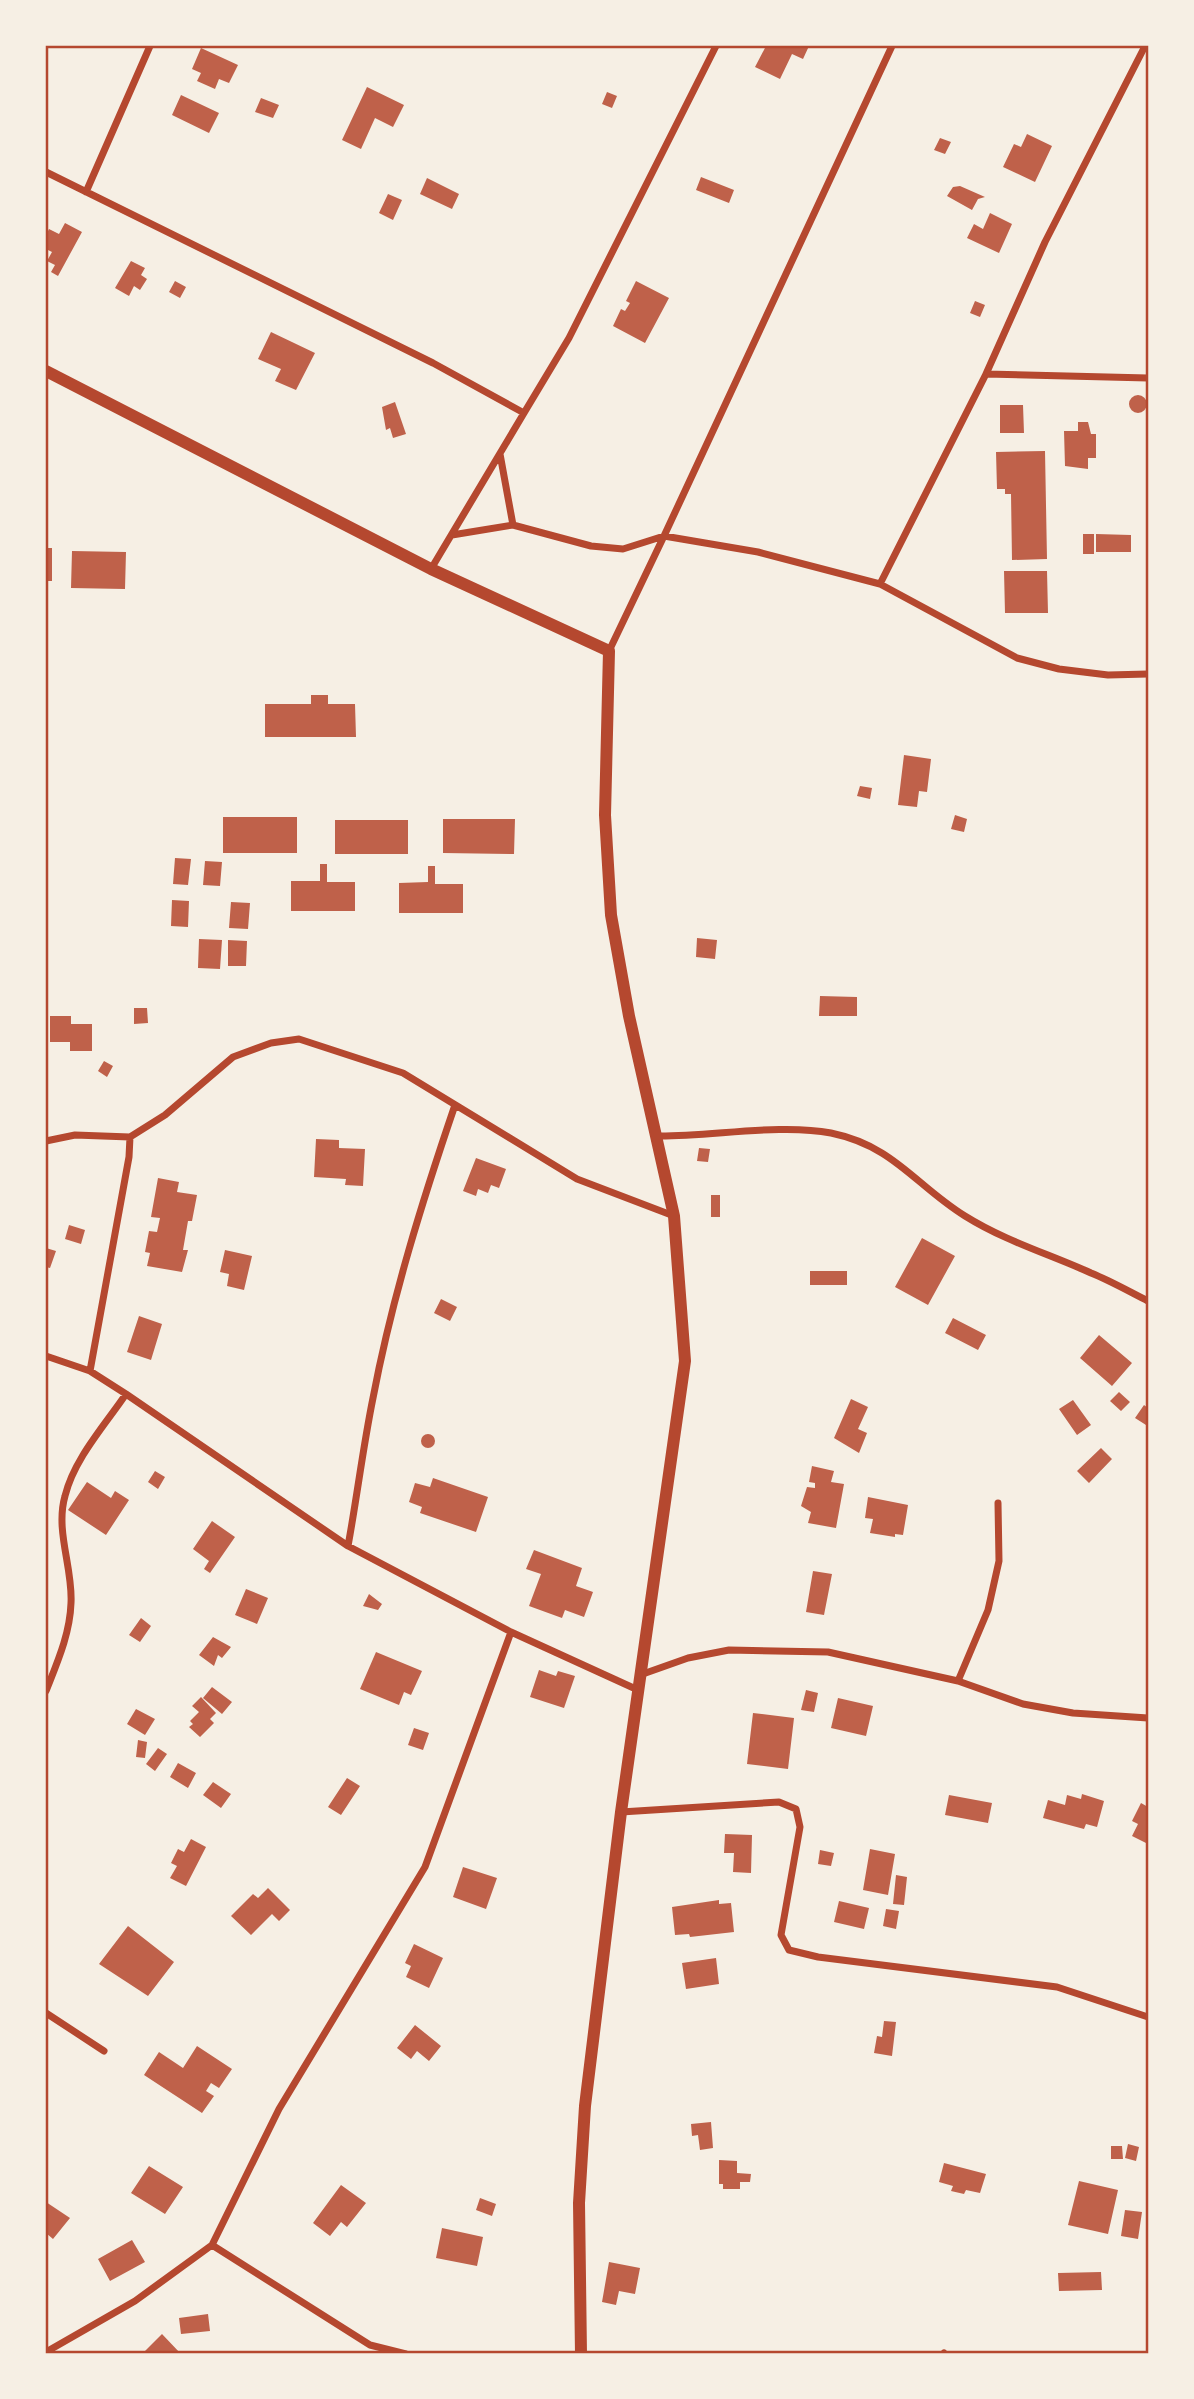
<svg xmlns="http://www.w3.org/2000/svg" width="1194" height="2399" font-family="Arial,sans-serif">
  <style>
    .building { fill: #bf614a }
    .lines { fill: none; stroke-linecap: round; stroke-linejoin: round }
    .minor { stroke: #b5482f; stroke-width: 7 }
    .tertiary { stroke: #b5482f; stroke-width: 12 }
    .neatline { fill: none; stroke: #b5482f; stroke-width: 2.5 }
  </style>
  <rect width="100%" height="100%" fill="#f6efe4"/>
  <!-- building -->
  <path class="building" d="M 766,46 L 809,46 L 803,59 L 792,54 L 780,79 L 755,67 Z
    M 201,48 L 238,65 L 229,83 L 219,79 L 215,89 L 197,81 L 201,73 L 192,69 Z
    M 367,87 L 404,105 L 393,127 L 375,118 L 361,149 L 342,140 Z
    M 607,92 L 617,96 L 612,108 L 602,104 Z
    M 181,95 L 219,113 L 209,133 L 172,115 Z
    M 261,98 L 279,105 L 273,118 L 255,112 Z
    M 1027,134 L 1052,146 L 1035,182 L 1003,167 L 1014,144 L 1021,147 Z
    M 940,138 L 951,142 L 945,154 L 934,150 Z
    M 701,177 L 734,190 L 729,203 L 696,190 Z
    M 427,178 L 459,194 L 452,209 L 420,194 Z
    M 960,186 L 985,197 L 978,199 L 972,210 L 947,196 L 953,187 Z
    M 388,194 L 402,200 L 393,220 L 379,213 Z
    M 990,213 L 1012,224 L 999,253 L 967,238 L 974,224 L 983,229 Z
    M 65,223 L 82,232 L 58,276 L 51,272 L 55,265 L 47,261 L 52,252 L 46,249 L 46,235 L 49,229 L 59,234 Z
    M 131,261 L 145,268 L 141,275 L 147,279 L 140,290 L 134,286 L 129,296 L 115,288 Z
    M 175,281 L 186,287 L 180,298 L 169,292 Z
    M 636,281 L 669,298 L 645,343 L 613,326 L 621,309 L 625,311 L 630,303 L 626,301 Z
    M 975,301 L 985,305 L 980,317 L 970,313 Z
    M 271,332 L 315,353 L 296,390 L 275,381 L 281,369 L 258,359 Z
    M1129 404a9 9 0 1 1 18 0a9 9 0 1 1-18 0Z
    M 395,402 L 406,434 L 393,438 L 390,428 L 386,430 L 382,407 Z
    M 1000,405 L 1023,405 L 1024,433 L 1000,433 Z
    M 1078,422 L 1088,422 L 1091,434 L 1096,434 L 1096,458 L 1088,458 L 1088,469 L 1065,466 L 1064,431 L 1078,431 Z
    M 1045,451 L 1047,559 L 1012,560 L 1011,494 L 1005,494 L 1005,489 L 997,489 L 996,452 Z
    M 1083,534 L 1094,534 L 1094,554 L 1083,554 Z
    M 1096,534 L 1131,535 L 1131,552 L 1096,552 Z
    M 46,548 L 52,548 L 52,581 L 46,581 Z
    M 72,551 L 126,552 L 125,589 L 71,588 Z
    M 1004,571 L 1047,571 L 1048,613 L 1005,613 Z
    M 311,695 L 328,695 L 328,704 L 355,704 L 356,737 L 265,737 L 265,704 L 311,704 Z
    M 904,755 L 931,759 L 927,792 L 919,791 L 917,807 L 898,805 Z
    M 860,786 L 872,788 L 870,799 L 857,796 Z
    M 955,815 L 967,819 L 964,832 L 951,829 Z
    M 223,817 L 297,817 L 297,853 L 223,853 Z
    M 443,819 L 515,819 L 514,854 L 443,853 Z
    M 335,820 L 408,820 L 408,854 L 335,854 Z
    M 175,858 L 191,859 L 188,885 L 173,884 Z
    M 205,861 L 222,862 L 220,886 L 203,885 Z
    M 320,864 L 327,864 L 327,882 L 355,882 L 355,911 L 291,911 L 291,881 L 320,881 Z
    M 428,866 L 435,866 L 435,884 L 463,884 L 463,913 L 399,913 L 399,883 L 428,882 Z
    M 172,900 L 189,901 L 188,927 L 171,926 Z
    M 231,902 L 250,903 L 248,929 L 229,928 Z
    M 697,938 L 717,940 L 715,959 L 696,957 Z
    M 199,939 L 222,940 L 220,969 L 198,968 Z
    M 228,940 L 247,941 L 246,966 L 228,966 Z
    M 820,996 L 857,997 L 857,1016 L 819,1016 Z
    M 134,1008 L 147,1008 L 148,1023 L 134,1024 Z
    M 50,1016 L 71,1016 L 71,1024 L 92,1024 L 92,1051 L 70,1051 L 70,1042 L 50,1042 Z
    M 104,1061 L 113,1066 L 107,1077 L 98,1071 Z
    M 316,1139 L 339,1140 L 339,1148 L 365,1149 L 363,1186 L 345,1185 L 346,1179 L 314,1177 Z
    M 699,1148 L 710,1149 L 708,1162 L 697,1161 Z
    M 476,1158 L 506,1169 L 499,1188 L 491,1185 L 488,1193 L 478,1189 L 476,1196 L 463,1191 Z
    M 158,1178 L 179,1182 L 177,1192 L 197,1195 L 192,1221 L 188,1221 L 183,1250 L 188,1250 L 182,1272 L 147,1266 L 150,1253 L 145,1252 L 149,1231 L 157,1232 L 160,1218 L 151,1217 Z
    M 711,1195 L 720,1195 L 720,1217 L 711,1217 Z
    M 69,1225 L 85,1230 L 81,1244 L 65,1239 Z
    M 922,1238 L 955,1256 L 928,1305 L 895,1287 Z
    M 46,1248 L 56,1251 L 50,1268 L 46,1267 Z
    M 225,1250 L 252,1256 L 244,1290 L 227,1286 L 229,1274 L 220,1272 Z
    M 810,1271 L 847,1271 L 847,1285 L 810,1285 Z
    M 441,1299 L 457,1307 L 450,1321 L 434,1313 Z
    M 139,1316 L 162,1324 L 151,1360 L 127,1352 Z
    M 953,1318 L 986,1335 L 978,1350 L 945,1333 Z
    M 1099,1335 L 1132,1363 L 1112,1386 L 1080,1358 Z
    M 1119,1392 L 1130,1402 L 1121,1411 L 1110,1401 Z
    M 851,1399 L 868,1407 L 858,1429 L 867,1433 L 859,1453 L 834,1438 Z
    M 1073,1400 L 1091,1425 L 1077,1435 L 1059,1409 Z
    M 1144,1405 L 1148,1408 L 1146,1425 L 1135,1418 Z
    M421 1441a7 7 0 1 1 14 0a7 7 0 1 1-14 0Z
    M 1101,1448 L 1112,1459 L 1089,1483 L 1077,1471 Z
    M 812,1466 L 834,1471 L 831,1482 L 844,1484 L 836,1528 L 808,1523 L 811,1512 L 801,1506 L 807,1487 L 815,1488 L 815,1483 L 809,1482 Z
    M 155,1471 L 165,1477 L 158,1489 L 148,1482 Z
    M 433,1478 L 488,1497 L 476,1532 L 420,1513 L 422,1507 L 409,1502 L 415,1483 L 430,1487 Z
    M 87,1482 L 111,1498 L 115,1491 L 129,1500 L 106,1535 L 68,1510 Z
    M 868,1497 L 908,1505 L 903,1535 L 895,1534 L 895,1537 L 870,1533 L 873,1519 L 865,1518 Z
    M 212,1521 L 235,1537 L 210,1573 L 204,1569 L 209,1561 L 193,1549 Z
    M 534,1550 L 582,1568 L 576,1586 L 593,1592 L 584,1617 L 565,1610 L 562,1618 L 529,1606 L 541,1574 L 526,1569 Z
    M 813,1571 L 832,1574 L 824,1615 L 806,1612 Z
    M 246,1589 L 268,1598 L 257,1624 L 235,1615 Z
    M 369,1594 L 382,1604 L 378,1610 L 363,1606 Z
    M 141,1618 L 151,1626 L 140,1642 L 129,1635 Z
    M 213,1637 L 231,1647 L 222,1658 L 218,1655 L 214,1666 L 199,1655 Z
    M 376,1652 L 422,1671 L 411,1695 L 404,1692 L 399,1705 L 360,1689 Z
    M 539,1670 L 556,1676 L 558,1671 L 575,1676 L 564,1708 L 530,1697 Z
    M 212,1687 L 232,1702 L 222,1714 L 203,1698 Z
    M 806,1690 L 818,1693 L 814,1712 L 801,1710 Z
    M 201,1697 L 216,1713 L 210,1719 L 214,1723 L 200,1737 L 189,1727 L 193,1724 L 190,1721 L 199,1712 L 192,1706 Z
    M 838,1698 L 873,1706 L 866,1736 L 831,1728 Z
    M 136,1709 L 155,1719 L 145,1735 L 127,1724 Z
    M 753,1713 L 794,1718 L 788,1769 L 747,1764 Z
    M 414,1728 L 429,1733 L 423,1750 L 408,1745 Z
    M 138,1740 L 147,1742 L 145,1758 L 136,1757 Z
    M 158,1748 L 167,1754 L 155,1771 L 146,1764 Z
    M 178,1763 L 196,1773 L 188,1788 L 170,1777 Z
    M 347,1778 L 360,1786 L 341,1815 L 328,1807 Z
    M 213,1782 L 231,1794 L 221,1808 L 203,1795 Z
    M 1082,1794 L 1104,1801 L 1097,1827 L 1086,1824 L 1084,1829 L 1043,1818 L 1048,1800 L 1065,1805 L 1067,1795 L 1081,1799 Z
    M 949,1795 L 992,1803 L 988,1823 L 945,1815 Z
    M 1141,1803 L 1148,1807 L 1148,1844 L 1132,1836 L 1138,1824 L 1132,1821 Z
    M 725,1834 L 752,1835 L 751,1873 L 733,1872 L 734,1853 L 724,1853 Z
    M 191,1839 L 206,1847 L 186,1886 L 170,1878 L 177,1866 L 171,1863 L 178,1849 L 184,1852 Z
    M 870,1849 L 895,1854 L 888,1895 L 863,1890 Z
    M 820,1850 L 834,1853 L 831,1866 L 818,1864 Z
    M 463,1867 L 497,1878 L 486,1909 L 453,1897 Z
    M 896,1875 L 907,1877 L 904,1905 L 893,1904 Z
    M 268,1888 L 290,1910 L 279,1921 L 272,1914 L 251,1935 L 231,1916 L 253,1894 L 258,1898 Z
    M 719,1900 L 719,1904 L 731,1903 L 734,1932 L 690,1937 L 689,1934 L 675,1935 L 672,1907 Z
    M 839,1901 L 869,1908 L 864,1929 L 834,1922 Z
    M 886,1909 L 899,1911 L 896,1929 L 883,1926 Z
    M 128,1926 L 174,1962 L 148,1996 L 99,1964 Z
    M 414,1944 L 443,1958 L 429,1988 L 406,1977 L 411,1966 L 405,1963 Z
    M 716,1958 L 719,1984 L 686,1989 L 682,1963 Z
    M 884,2021 L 896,2022 L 892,2056 L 874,2053 L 877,2036 L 882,2037 Z
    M 415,2025 L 441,2046 L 429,2061 L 417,2051 L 411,2059 L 397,2048 Z
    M 197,2046 L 232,2069 L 219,2088 L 211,2083 L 206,2091 L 214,2096 L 202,2113 L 144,2075 L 159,2052 L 183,2068 Z
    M 711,2122 L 713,2148 L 700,2150 L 698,2135 L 692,2136 L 691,2124 Z
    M 1128,2144 L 1139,2147 L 1136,2161 L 1125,2158 Z
    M 1111,2146 L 1122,2146 L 1123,2159 L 1111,2159 Z
    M 719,2160 L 737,2161 L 737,2173 L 751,2174 L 750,2182 L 740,2182 L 740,2189 L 723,2189 L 723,2184 L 719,2184 Z
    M 944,2163 L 986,2174 L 980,2193 L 966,2190 L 964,2194 L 951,2191 L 953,2186 L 939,2182 Z
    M 149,2166 L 183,2187 L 165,2214 L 131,2193 Z
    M 1079,2181 L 1118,2190 L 1108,2234 L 1068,2225 Z
    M 341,2185 L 366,2203 L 347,2227 L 341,2222 L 330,2236 L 313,2223 Z
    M 480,2198 L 496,2204 L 492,2216 L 476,2210 Z
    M 46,2202 L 70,2218 L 53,2239 L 46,2233 Z
    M 1125,2210 L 1142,2212 L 1138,2239 L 1121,2236 Z
    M 442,2228 L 483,2237 L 477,2266 L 436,2258 Z
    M 132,2240 L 145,2262 L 110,2281 L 98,2259 Z
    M 609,2262 L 640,2268 L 635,2294 L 619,2291 L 616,2305 L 602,2302 Z
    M 1101,2272 L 1102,2290 L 1059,2291 L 1058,2273 Z
    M 208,2314 L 210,2331 L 181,2334 L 179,2318 Z
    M 162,2334 L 181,2354 L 142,2354 Z"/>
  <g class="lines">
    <!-- minor -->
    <path class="minor" d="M 46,172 L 433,363 L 524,413 L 431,569
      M 86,192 L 150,46
      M 986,374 L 1045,242 L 1145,46
      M 524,413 L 569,338 L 716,46
      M 500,454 L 513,525
      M 452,535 L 513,525 L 591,546 L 623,549 L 664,536 L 892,46
      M 880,584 L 986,374 L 1148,378
      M 609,651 L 664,536 L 758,552 L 880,584 L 1017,658 L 1059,669 L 1108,675 L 1148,674
      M 656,1136 C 710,1137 780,1123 831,1133 C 894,1146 915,1185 965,1216 C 1005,1241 1049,1254 1091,1273 C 1111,1281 1130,1292 1148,1301
      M 46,1141 L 75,1135 L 130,1137
      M 46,1356 L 90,1371 L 126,1394 L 348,1546 L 511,1632
      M 90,1371 L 129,1157 L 130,1137 L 165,1115 L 233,1057 L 271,1043 L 299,1039 L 403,1073 L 577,1179 L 674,1216
      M 348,1546 C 357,1497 363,1447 373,1398 C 392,1298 422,1202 455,1105
      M 640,1675 L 688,1658 L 729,1650 L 828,1652 L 958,1681 L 1023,1704 L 1073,1713 L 1148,1718
      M 958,1681 L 988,1610 L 999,1561 L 998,1503
      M 46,1691 C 57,1663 70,1634 71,1603 C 73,1568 55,1531 65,1496 C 74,1459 105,1425 126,1394
      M 621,1812 L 779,1802 L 796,1809 L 800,1827 L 781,1935 L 789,1950 L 818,1957 L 1057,1987 L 1148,2017
      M 46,2013 L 104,2051
      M 212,2245 L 370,2345 L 406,2354
      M 46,2352 L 135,2301 L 212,2245 L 279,2109 L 425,1867 L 511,1632 L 638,1690
      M 943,2354 L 944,2353"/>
    <!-- tertiary -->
    <path class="tertiary" d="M 46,371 L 431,569 L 609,651 L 605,815 L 611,915 L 629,1016 L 674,1216 L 685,1361 L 621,1812 L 585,2106 L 579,2203 L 581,2354"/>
  </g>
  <!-- border -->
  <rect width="1194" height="2399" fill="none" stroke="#f6efe4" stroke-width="94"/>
  <rect x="47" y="47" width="1100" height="2305" class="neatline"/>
</svg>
